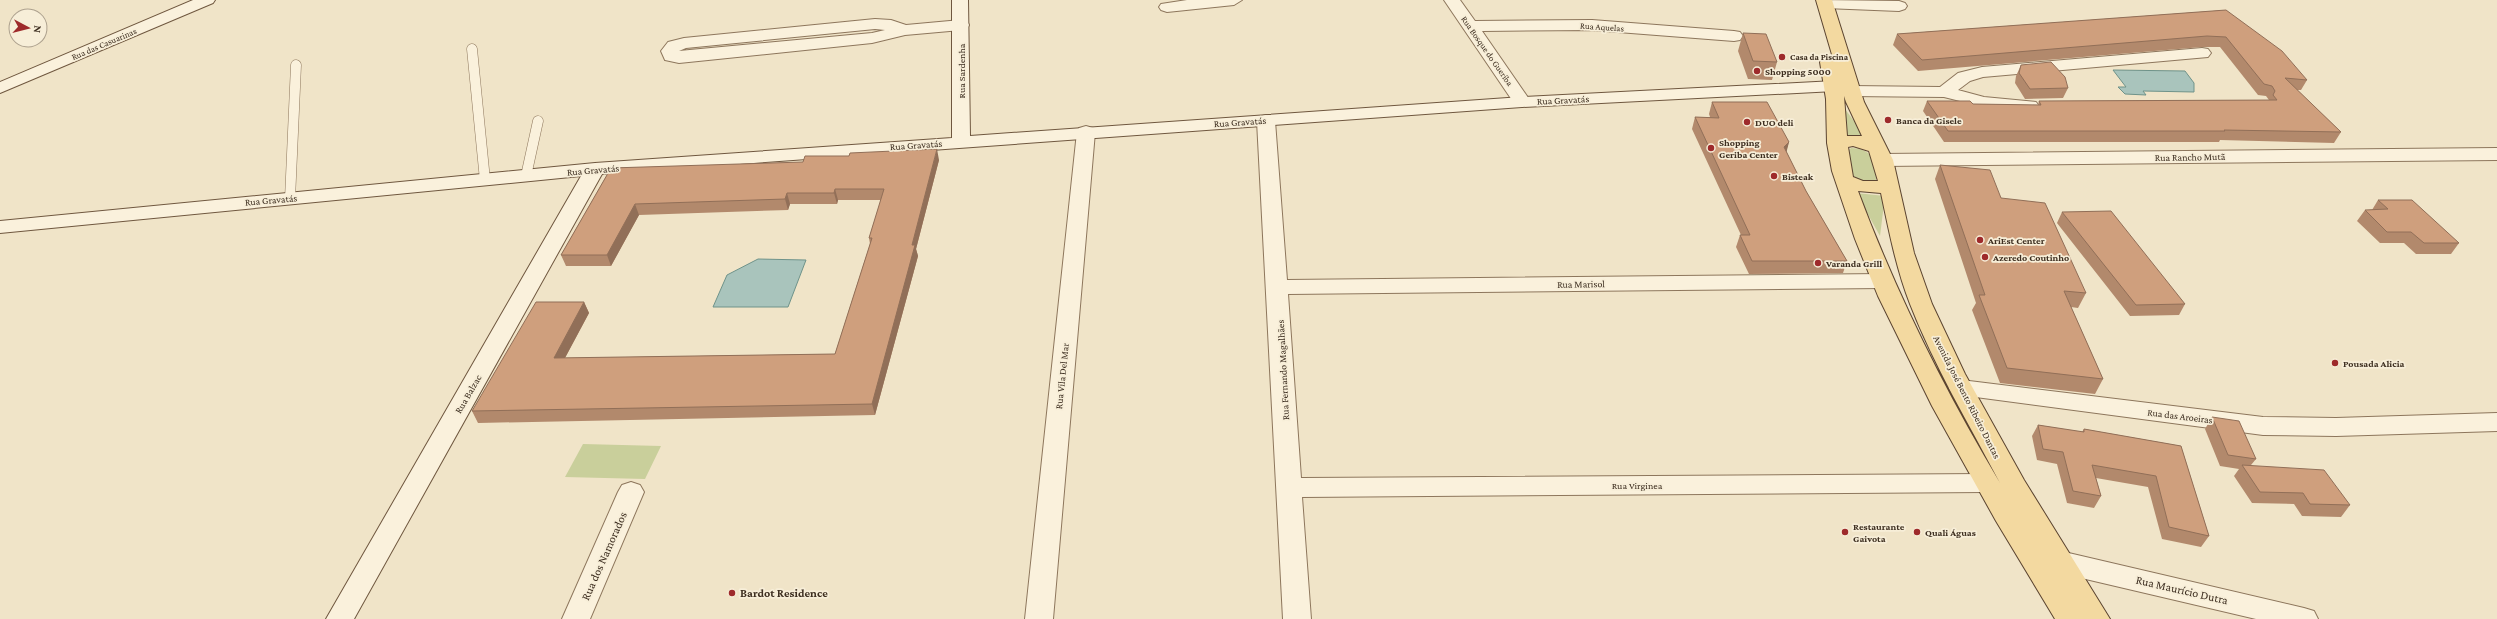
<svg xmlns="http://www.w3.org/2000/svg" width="2497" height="619" font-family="'Crimson Pro',serif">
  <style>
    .green { fill: #c9cf9b }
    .water { fill: #a9c4bc; stroke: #6f938a }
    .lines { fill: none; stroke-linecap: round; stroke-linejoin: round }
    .lane-casing { stroke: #8d765c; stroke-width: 11 }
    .street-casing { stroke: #8d765c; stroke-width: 2 }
    .secondary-casing { stroke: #6f573f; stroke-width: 2 }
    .primary-casing { stroke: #5b4430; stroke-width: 2 }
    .lane { stroke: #faf1dc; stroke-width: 10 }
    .street { fill: #faf1dc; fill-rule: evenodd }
    .secondary { fill: #faf1dc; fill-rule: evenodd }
    .primary { fill: #f3d9a0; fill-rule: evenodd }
    .wall { fill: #b2896c }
    .shaded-wall { fill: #916f58 }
    .building { fill: #cf9f7d; stroke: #916f58 }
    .poi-dot { fill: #9e2a2b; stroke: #f7eed8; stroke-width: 1.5 }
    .labels { text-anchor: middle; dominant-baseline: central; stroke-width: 3.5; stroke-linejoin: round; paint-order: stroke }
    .far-street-label { font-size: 9px; fill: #3d2e20; stroke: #f7eed8 }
    .far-poi-label { font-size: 9px; font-weight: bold; fill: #3d2e20; stroke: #f7eed8; text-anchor: start }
    .street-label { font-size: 10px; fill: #3d2e20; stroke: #f7eed8 }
    .poi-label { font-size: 10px; font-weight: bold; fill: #3d2e20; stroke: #f7eed8; text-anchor: start }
    .near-street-label { font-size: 12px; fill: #3d2e20; stroke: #f7eed8 }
    .near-poi-label { font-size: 12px; font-weight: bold; fill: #3d2e20; stroke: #f7eed8; text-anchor: start }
  </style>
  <rect width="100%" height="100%" fill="#f0e4c8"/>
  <!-- green -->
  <path class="green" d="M 1845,109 L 1866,137 L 1839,134 Z
    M 1851,148 C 1872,149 1874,159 1879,177 L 1873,182 L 1862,181 L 1849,174 L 1843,156 Z
    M 1856,193 L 1885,196 L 1880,236 Z
    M 583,444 L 661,446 L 645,479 L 565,477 Z"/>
  <!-- water -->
  <path class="water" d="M 2113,70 L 2185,71 L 2194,83 L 2194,92 L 2143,91 L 2146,95 L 2125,94 L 2118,87 L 2126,87 Z
    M 758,259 L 806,260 L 788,307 L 713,307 L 727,275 Z"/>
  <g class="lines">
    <!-- lane casing -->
    <g class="lane-casing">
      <path id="lane" d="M 472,49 L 485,180
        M 526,176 L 538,121
        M 290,199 L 296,65"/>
    </g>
    <!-- street casing -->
    <g class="street-casing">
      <path id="street" d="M 1187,0 L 1242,0 L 1234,5 L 1167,12 L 1161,10 L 1159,7 L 1161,4 Z
        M 1444,0 L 1460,0 L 1475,21 L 1592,20 L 1734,31 L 1740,32 L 1743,36 L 1740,40 L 1734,41 L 1592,30 L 1482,31 L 1531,102 L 1528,106 L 1516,106 Z
        M 1819,0 L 1899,1 L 1905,3 L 1907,6 L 1905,9 L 1899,11 L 1825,8 L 1819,6 L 1817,3 Z
        M 875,19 L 891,20 L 906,25 L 961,20 L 967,21 L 969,25 L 967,29 L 961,30 L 905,35 L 872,43 L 679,63 L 665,60 L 661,51 L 668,42 L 684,38 ZM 875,29 L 885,30 L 872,33 L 679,51 L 686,48 Z
        M 2202,48 L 2208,49 L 2211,53 L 2208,57 L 1983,77 L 1970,81 L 1958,90 L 1984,97 L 2036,102 L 2039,106 L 2036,110 L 2030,111 L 1984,107 L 1944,97 L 1851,96 L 1845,95 L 1842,91 L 1845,87 L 1851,86 L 1940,87 L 1958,73 L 1982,67 Z
        M 1266,115 L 1273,117 L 1275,121 L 1287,280 L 1883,274 L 1891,276 L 1894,281 L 1891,286 L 1883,288 L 1288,294 L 1301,478 L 1985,474 L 1994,476 L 1998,483 L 1994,490 L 1985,492 L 1302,497 L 1311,619 L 1283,619 L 1257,121 L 1259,117 Z
        M 1086,126 L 1093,128 L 1095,132 L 1053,619 L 1025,619 L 1077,132 L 1079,128 Z
        M 2497,148 L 2497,160 L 1883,166 L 1876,164 L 1873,160 L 1876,156 L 1883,154 Z
        M 1961,380 L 2263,417 L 2336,418 L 2497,413 L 2497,431 L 2336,436 L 2263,435 L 1953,394 L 1949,388 L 1953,382 Z
        M 631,482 L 640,485 L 644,492 L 590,619 L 562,619 L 618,492 L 622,485 Z
        M 2060,551 L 2304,608 L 2314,611 L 2318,619 L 2256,619 L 2060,573 L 2051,569 L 2047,562 L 2051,555 Z"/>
    </g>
    <!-- secondary casing -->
    <g class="secondary-casing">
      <path id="secondary" d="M 193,0 L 215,0 L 213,3 L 0,93 L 0,82 Z
        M 952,0 L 968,0 L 970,136 L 1522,97 L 1835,81 L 1841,82 L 1844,86 L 1841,90 L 1835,91 L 1522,107 L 602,174 L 354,619 L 326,619 L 581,176 L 0,233 L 0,221 L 595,163 L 952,138 Z"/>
    </g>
    <!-- primary casing -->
    <g class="primary-casing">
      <path id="primary" d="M 1816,0 L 1832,0 L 1864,102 L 1893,160 L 1914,253 L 1932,304 L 1965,374 L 2024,480 L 2110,619 L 2055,619 L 1996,521 L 1932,406 L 1878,296 L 1855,239 L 1832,171 L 1827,143 L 1826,99 L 1820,62 L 1823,58 L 1833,58 ZM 1844,96 L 1846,102 L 1862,136 L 1847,136 ZM 1853,146 L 1869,151 L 1878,181 L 1863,181 L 1853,177 L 1848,147 ZM 1858,191 L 1881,193 C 1889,231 1896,268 1910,304 C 1934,366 1969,424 2000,483 C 1944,389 1896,293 1858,191 Z"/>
    </g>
    <!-- lane -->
    <use href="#lane" class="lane"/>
    <!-- street -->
    <use href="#street" class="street"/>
    <!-- secondary -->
    <use href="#secondary" class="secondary"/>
    <!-- primary -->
    <use href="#primary" class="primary"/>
  </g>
  <!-- wall -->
  <path class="wall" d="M 2226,10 L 2307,80 L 2301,90 L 2297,90 L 2341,132 L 2334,143 L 2220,140 L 2219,142 L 1944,142 L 1923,111 L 1927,101 L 1973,104 L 2038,105 L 2039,101 L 2269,100 L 2266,96 L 2258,95 L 2220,47 L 2202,47 L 1918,71 L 1893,45 L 1897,34 Z
    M 1743,33 L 1777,62 L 1772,80 L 1748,79 L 1738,51 Z
    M 2021,65 L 2068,88 L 2063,98 L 2025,99 L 2015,83 L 2016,76 Z
    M 1712,102 L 1789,142 L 1786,151 L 1806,191 L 1847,261 L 1843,273 L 1749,274 L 1736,247 L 1740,235 L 1741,235 L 1692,129 L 1695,117 L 1710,117 L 1709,114 Z
    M 939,160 L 916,249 L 918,256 L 875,415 L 478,423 L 472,411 L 584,302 L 589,313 L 565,358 L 835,354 L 870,244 L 869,238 L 881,200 L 838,200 L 837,204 L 790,204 L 788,210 L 639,215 L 611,266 L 566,266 L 561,255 L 611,168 Z
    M 1940,165 L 2001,198 L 2086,293 L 2078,308 L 2071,307 L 2103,379 L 2095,394 L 2000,383 L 1972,310 L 1976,303 L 1935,179 Z
    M 2378,200 L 2459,243 L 2451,254 L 2416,254 L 2404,243 L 2380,243 L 2357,221 L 2365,210 L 2372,210 Z
    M 2062,212 L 2185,304 L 2179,315 L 2130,316 L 2057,223 Z
    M 2212,417 L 2256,459 L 2251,465 L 2350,505 L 2341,517 L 2302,516 L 2294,504 L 2252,503 L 2234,476 L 2239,469 L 2220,466 L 2205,429 Z
    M 2038,425 L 2082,432 L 2084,429 L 2181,446 L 2209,536 L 2201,547 L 2162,539 L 2148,487 L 2096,478 L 2101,496 L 2094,508 L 2067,503 L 2057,464 L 2037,460 L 2032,436 Z"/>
  <!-- shaded-wall -->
  <path class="shaded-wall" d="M 1789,142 L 1786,154 L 1784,147 Z
    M 937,149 L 939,160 L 916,249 L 918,256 L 875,415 L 872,404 L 912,245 Z
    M 835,189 L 838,200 L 837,204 L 834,193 Z
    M 787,193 L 790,204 L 788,210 L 785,199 Z
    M 635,204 L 639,215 L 611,266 L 607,255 Z
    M 584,302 L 589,313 L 559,369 L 554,358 Z"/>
  <!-- building -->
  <path class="building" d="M 2226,10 L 2282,51 L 2307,80 L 2285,78 L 2341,132 L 2224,130 L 2225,131 L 1948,131 L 1927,101 L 1970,101 L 1973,104 L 2041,105 L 2039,101 L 2277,100 L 2273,95 L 2275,91 L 2272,86 L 2264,84 L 2226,37 L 2207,36 L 1922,60 L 1897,34 Z
    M 1743,33 L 1766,34 L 1777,62 L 1753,61 Z
    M 2051,62 L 2065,77 L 2068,88 L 2030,89 L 2019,73 L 2021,65 Z
    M 1712,102 L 1767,102 L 1789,142 L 1784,147 L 1806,191 L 1847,261 L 1752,261 L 1740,235 L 1750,235 L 1695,117 L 1719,118 Z
    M 937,149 L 912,245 L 915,245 L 872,404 L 472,411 L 536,302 L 584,302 L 554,358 L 835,354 L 872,238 L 869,238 L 884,189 L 835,189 L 834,193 L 787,193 L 785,199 L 635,204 L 607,255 L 561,255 L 611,168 L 803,162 L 805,156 L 849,156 L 850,153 Z
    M 1940,165 L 1990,170 L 2001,198 L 2045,203 L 2086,293 L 2064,291 L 2103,379 L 2007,368 L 1979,295 L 1985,295 Z
    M 2378,200 L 2412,200 L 2459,243 L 2424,243 L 2411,232 L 2387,232 L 2365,210 L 2388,209 Z
    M 2111,211 L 2185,304 L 2136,305 L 2062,212 Z
    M 2212,417 L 2239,421 L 2256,459 L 2228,455 Z
    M 2038,425 L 2084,432 L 2084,429 L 2181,446 L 2209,536 L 2169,527 L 2156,476 L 2092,465 L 2101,496 L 2073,491 L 2063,452 L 2043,449 Z
    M 2242,465 L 2324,470 L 2350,505 L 2310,504 L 2303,493 L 2260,492 Z"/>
  <!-- markers -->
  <g class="poi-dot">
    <circle cx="1782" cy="57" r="4"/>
    <circle cx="1757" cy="71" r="4"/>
    <circle cx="1888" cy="120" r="4"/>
    <circle cx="1747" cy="122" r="4"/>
    <circle cx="1711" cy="148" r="4"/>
    <circle cx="1774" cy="176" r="4"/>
    <circle cx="1980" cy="240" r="4"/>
    <circle cx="1985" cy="257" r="4"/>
    <circle cx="1818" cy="263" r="4"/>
    <circle cx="2335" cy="363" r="4"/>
    <circle cx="1845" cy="532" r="4"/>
    <circle cx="1917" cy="532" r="4"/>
    <circle cx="732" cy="593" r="4"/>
  </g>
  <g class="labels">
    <!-- far-street labels -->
    <g class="far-street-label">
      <text transform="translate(1602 27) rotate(4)">Rua Aquelas</text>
      <text transform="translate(104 44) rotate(-23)">Rua das Casuarinas</text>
      <text transform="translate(1487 51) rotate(55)">Rua Bosque do Gueriba</text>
    </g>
    <!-- far-poi labels -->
    <g class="far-poi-label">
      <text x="1790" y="57">Casa da Piscina</text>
    </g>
    <!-- street labels -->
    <g class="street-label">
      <text transform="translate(961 71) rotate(-90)">Rua Sardenha</text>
      <text transform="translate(1563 100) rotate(-3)">Rua Gravatás</text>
      <text transform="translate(1240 122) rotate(-4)">Rua Gravatás</text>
      <text transform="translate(916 145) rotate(-4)">Rua Gravatás</text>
      <text transform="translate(2190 157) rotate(-1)">Rua Rancho Mutã</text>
      <text transform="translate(593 170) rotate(-5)">Rua Gravatás</text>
      <text transform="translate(271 200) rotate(-5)">Rua Gravatás</text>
      <text transform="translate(1581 284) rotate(-1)">Rua Marisol</text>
      <text transform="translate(1283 370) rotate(-93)">Rua Fernando Magalhães</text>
      <text transform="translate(1062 376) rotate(-84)">Rua Vila Del Mar</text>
      <text transform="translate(468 394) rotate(-60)">Rua Balzac</text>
      <text transform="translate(1967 397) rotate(63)">Avenida José Bento Ribeiro Dantas</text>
      <text transform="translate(2180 416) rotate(7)">Rua das Aroeiras</text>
      <text x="1637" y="485">Rua Virginea</text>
    </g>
    <!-- poi labels -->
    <g class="poi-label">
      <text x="1765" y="71">Shopping 5000</text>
      <text x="1896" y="120">Banca da Gisele</text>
      <text x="1755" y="122">DUO deli</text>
      <text x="1719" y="142">Shopping<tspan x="1719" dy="12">Geriba Center</tspan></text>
      <text x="1782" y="176">Bisteak</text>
      <text x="1988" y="240">AriEst Center</text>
      <text x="1993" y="257">Azeredo Coutinho</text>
      <text x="1826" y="263">Varanda Grill</text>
      <text x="2343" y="363">Pousada Alicia</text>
      <text x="1853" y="526">Restaurante<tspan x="1853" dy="12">Gaivota</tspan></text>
      <text x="1925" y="532">Quali Águas</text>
    </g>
    <!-- near-street labels -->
    <g class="near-street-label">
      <text transform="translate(604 556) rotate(-66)">Rua dos Namorados</text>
      <text transform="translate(2182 590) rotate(13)">Rua Maurício Dutra</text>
    </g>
    <!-- near-poi labels -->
    <g class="near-poi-label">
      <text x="740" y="593">Bardot Residence</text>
    </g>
  </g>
  <!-- north arrow -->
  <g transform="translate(28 28) rotate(97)"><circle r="19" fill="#f7eed8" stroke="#ada18e"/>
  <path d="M0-3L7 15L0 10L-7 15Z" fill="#9e2a2b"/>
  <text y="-6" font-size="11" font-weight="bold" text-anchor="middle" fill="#3d2e20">N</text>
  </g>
</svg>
